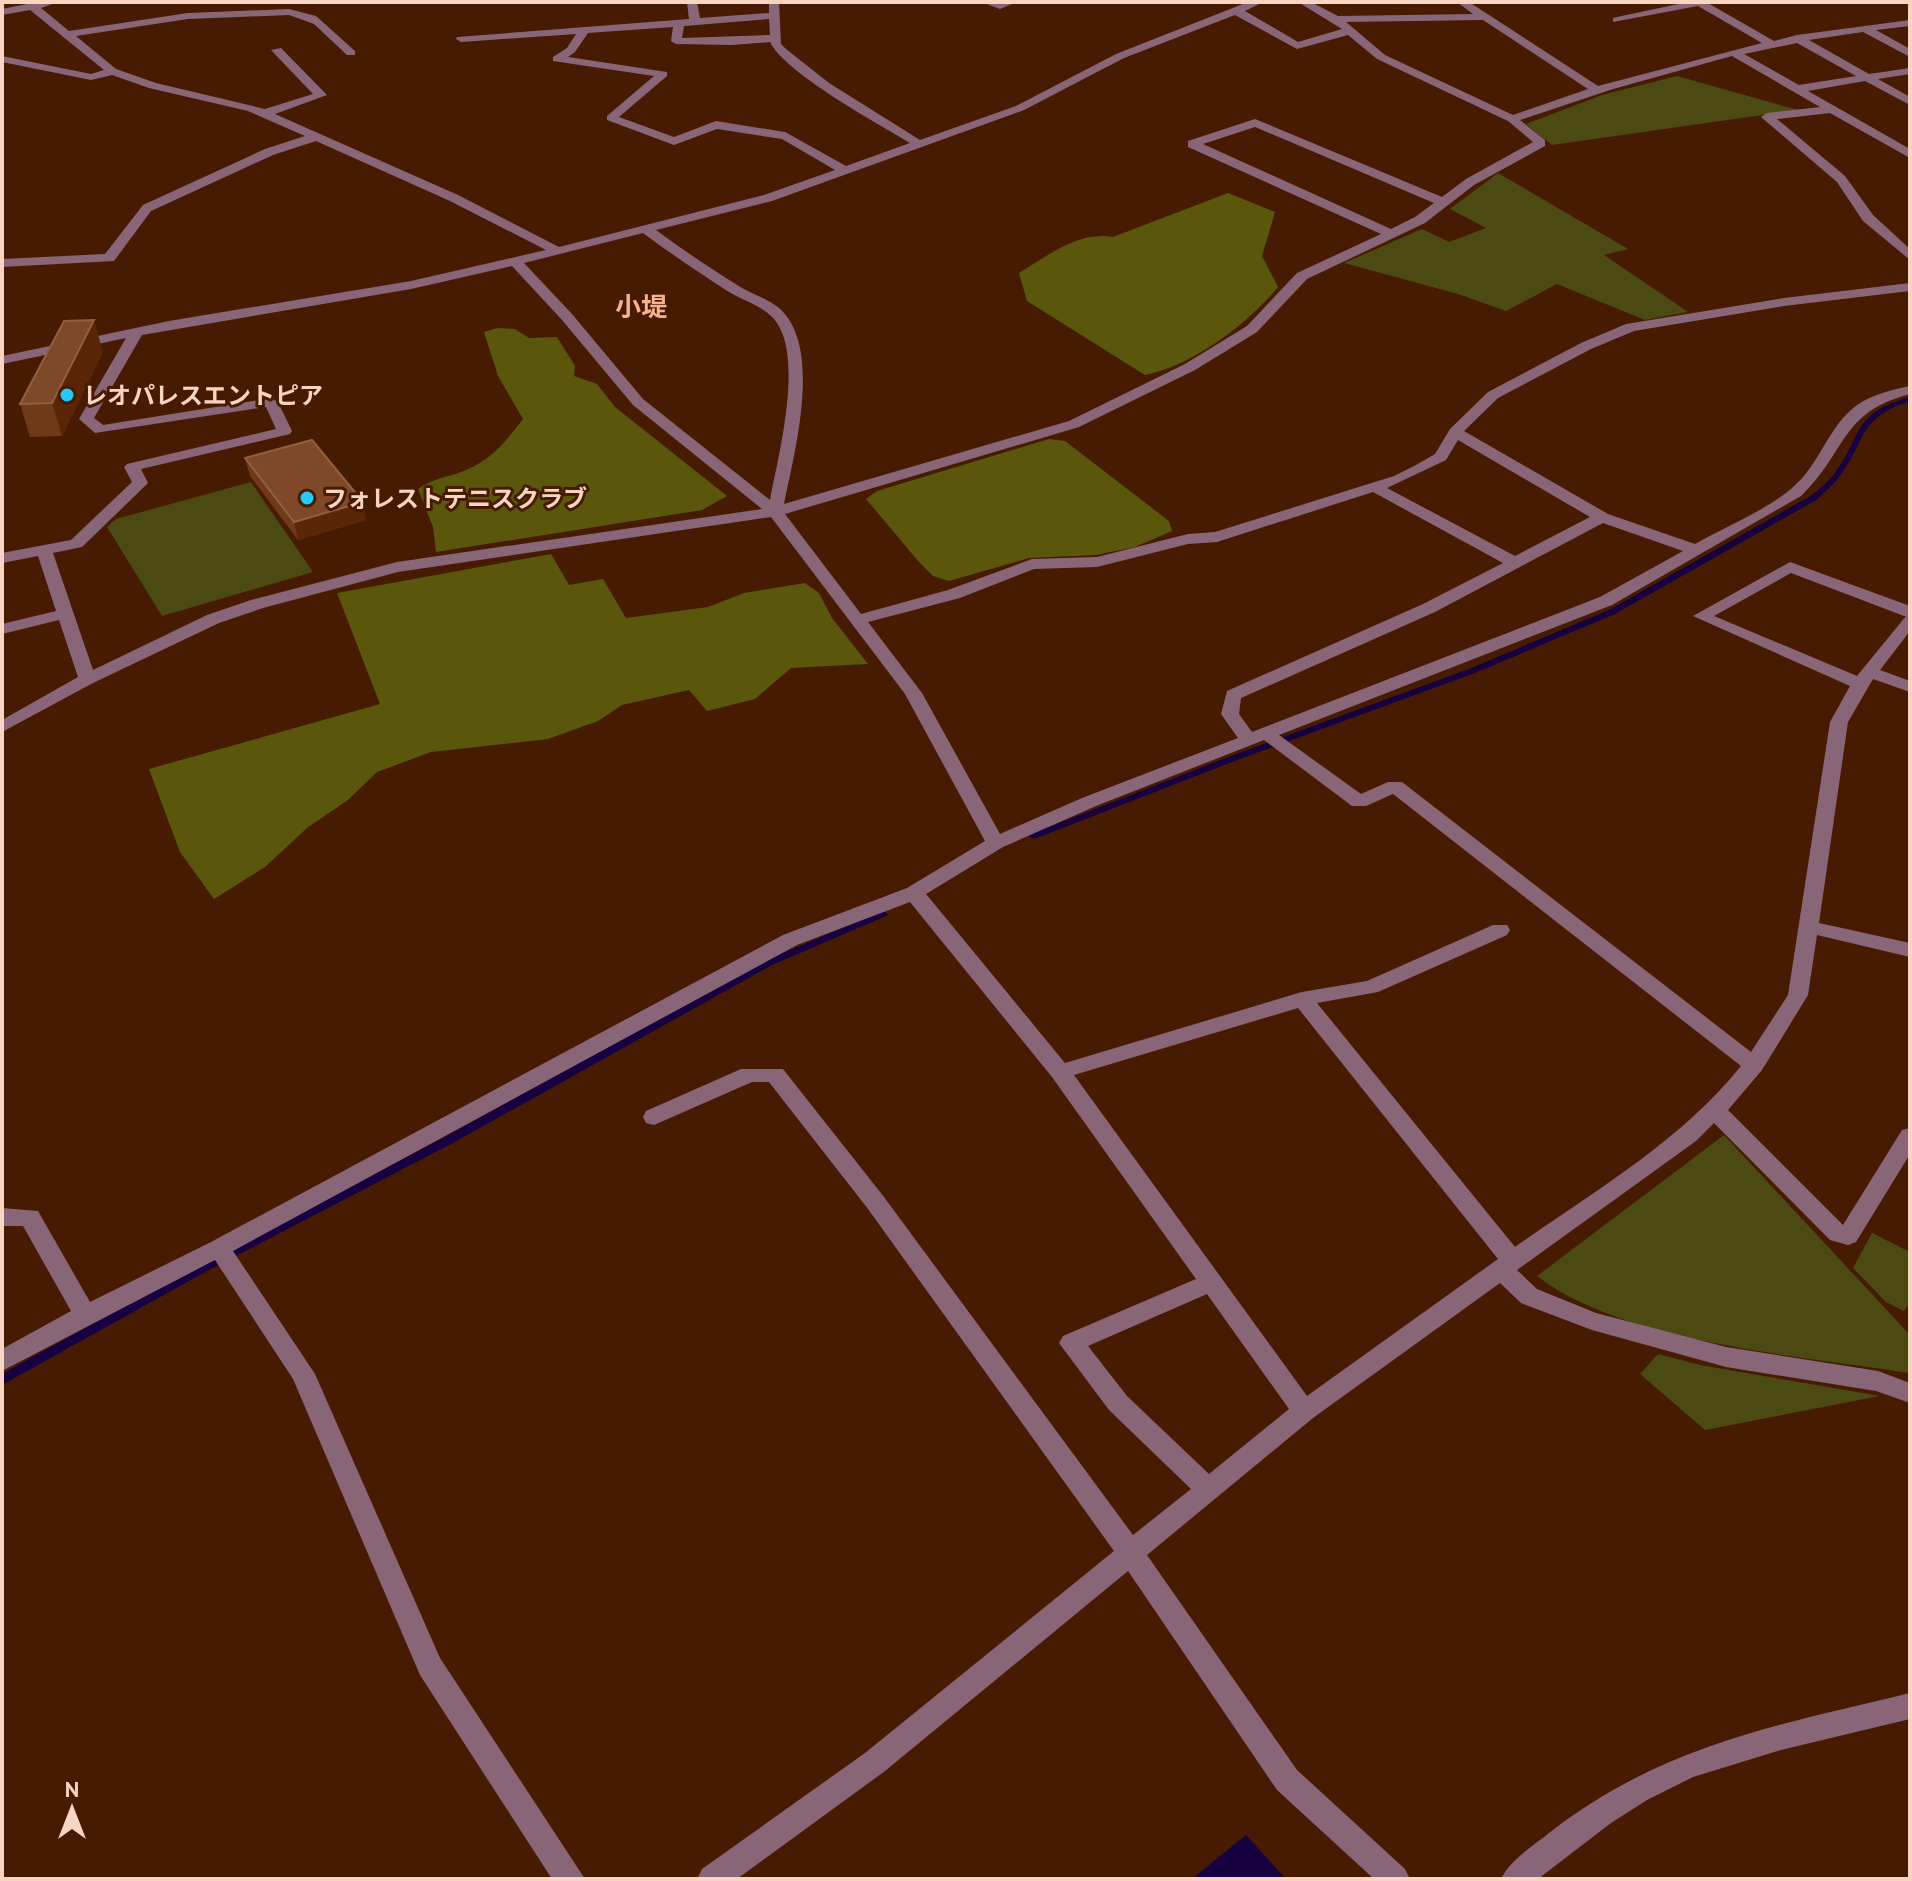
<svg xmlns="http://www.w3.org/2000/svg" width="1912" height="1881" font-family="'PT Sans','Noto Sans JP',sans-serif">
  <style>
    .green { fill: #4c4a13 }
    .forest { fill: #5a570c }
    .water { fill: #160042 }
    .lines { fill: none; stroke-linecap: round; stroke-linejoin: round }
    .stream { fill: #160042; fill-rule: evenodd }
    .minor { fill: #867; fill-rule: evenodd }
    .wall { fill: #703917 }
    .shaded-wall { fill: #5a2607 }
    .building { fill: #7f4929; stroke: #925f42; stroke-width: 2 }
    .poi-dot { fill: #25c9fe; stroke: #471b02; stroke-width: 3 }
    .labels { text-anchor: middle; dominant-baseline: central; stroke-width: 6; stroke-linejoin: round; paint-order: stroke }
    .far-poi-label { font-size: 24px; font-weight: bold; fill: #f8d4c3; stroke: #471b02; text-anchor: start }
    .far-quarter-label { font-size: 26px; font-weight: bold; fill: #f6b18f; stroke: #471b02 }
  </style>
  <rect width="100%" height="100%" fill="#471b02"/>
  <!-- green -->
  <path class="green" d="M 1677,76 L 1798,110 L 1552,145 L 1526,124 L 1602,95 Z
    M 1498,173 L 1628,249 L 1604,255 L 1688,312 L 1645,320 L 1557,284 L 1506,311 L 1458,294 L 1344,263 L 1422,229 L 1449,242 L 1486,228 L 1450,209 Z
    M 251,482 L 313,572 L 162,616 L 107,527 L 116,519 Z
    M 1724,1135 L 1910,1335 L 1910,1373 C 1803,1356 1623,1343 1537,1276 Z
    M 1872,1233 L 1910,1252 L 1910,1301 L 1904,1311 L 1886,1302 L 1853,1268 Z
    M 1658,1354 L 1700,1365 L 1880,1396 L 1705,1430 L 1640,1374 Z"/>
  <!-- forest -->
  <path class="forest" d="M 1228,193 L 1275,212 L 1262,256 L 1278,287 C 1248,324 1192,366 1145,375 L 1027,301 L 1019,273 C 1049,255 1078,231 1113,237 Z
    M 498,328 L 515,329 L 529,338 L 557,337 L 575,366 L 574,376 L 597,384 L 615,407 L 727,496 L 702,510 L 436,552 L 433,527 L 418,489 C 433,478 449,477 466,470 C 492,459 506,441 523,419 L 498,376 L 484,332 Z
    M 1049,439 L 1065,441 L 1169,521 L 1172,531 L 1135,547 L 1096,555 L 1029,558 L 949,581 L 933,576 L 919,562 L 866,499 L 877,491 Z
    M 551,554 L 569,585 L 603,579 L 626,618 L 708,607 L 744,593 L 805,583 L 819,593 L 832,618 L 868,664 L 791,668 L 755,699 L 707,711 L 689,690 L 622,705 L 598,721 L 548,739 L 431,752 L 377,772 L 348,800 L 307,828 L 265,867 L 214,899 L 180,852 L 149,769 L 380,704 L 337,593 Z"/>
  <!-- water -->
  <path class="water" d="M 1246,1835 L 1286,1879 L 1193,1878 Z"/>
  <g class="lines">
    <!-- stream -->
    <path class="stream" d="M 1910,397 L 1910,401 C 1857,419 1868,438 1840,476 C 1834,485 1825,491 1818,499 L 1615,614 L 1475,673 L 1237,760 L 1037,838 L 1031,838 L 1029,836 L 1031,834 L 1231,756 L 1469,669 L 1609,610 L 1812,495 C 1820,488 1829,482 1835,473 C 1864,432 1852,414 1910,397 Z
      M 883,911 L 888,914 L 886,916 L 772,965 L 451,1144 L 207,1271 L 2,1385 L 2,1374 L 199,1265 L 443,1138 L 764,961 Z"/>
    <!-- minor -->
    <path class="minor" d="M 37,2 L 58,2 L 41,8 L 69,31 L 188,13 L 289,9 L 316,16 L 355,51 L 355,55 L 347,55 L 314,24 L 289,15 L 188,19 L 76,36 L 116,69 L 156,83 L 265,109 L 313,94 L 271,50 L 281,48 L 327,95 L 275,114 L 458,195 L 559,247 L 764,195 L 835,170 L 782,139 L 717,129 L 674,145 L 607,120 L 607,116 L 654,76 L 553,61 L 553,57 L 567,48 L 576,34 L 461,42 L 456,39 L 457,37 L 689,19 L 687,2 L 697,2 L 700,18 L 769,13 L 769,2 L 779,2 L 781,44 L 786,49 L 829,83 L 920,140 L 1016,106 L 1116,54 L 1248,2 L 1263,2 L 1245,11 L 1298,42 L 1342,29 L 1298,2 L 1311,2 L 1338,16 L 1473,14 L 1457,2 L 1469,2 L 1598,86 L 1762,43 L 1698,6 L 1613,22 L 1613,18 L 1617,17 L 1688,2 L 1706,2 L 1774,41 L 1797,35 L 1910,20 L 1910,26 L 1876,30 L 1910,49 L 1910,57 L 1863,32 L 1809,40 L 1869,74 L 1910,68 L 1910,74 L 1878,79 L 1910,97 L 1910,105 L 1865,81 L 1808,91 L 1910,149 L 1910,158 L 1830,113 L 1777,119 L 1845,176 L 1873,215 L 1910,249 L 1910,260 L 1863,221 L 1837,182 L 1761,117 L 1767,113 L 1820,107 L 1732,56 L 1613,89 L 1520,120 L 1545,140 L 1545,146 L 1474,185 L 1425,223 L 1307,279 L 1257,332 L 1195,370 L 1079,427 L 785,514 L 861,614 L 948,590 L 1032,559 L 1097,557 L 1188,534 L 1215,532 L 1394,476 L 1416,465 L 1435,454 L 1450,429 L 1488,392 L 1581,343 L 1626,324 L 1784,298 L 1910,283 L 1910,291 L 1784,306 L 1634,331 L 1591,349 L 1498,398 L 1464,431 L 1608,514 L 1695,544 C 1725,527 1767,510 1792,488 C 1820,465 1828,426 1857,405 C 1873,394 1892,390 1910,386 L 1910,394 C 1840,412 1847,452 1801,496 L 1612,605 L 1279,735 L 1361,794 L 1388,782 L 1402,782 L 1751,1052 L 1788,995 L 1830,722 L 1850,686 L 1693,616 L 1790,562 L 1910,606 L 1910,631 L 1880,670 L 1910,681 L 1910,692 L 1873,679 L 1848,722 L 1819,923 L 1910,943 L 1910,957 L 1817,935 L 1808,995 L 1762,1070 L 1728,1110 L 1843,1225 L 1902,1130 L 1910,1128 L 1910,1154 L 1856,1242 L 1848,1245 L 1830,1240 L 1714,1123 L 1696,1141 L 1517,1270 L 1537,1289 L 1596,1313 L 1726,1347 L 1878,1371 L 1910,1383 L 1910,1403 L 1876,1391 L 1726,1367 L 1592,1330 L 1521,1303 L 1500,1283 L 1313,1418 L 1147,1555 L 1297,1770 L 1405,1869 L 1410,1879 L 1374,1879 L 1277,1790 L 1128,1571 L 885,1771 L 737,1879 L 697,1879 L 702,1869 L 865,1753 L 1114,1551 L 868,1209 L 769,1082 L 752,1082 L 654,1125 L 646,1123 L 643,1117 L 646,1111 L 741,1069 L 783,1069 L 884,1197 L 1133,1535 L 1191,1489 L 1109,1410 L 1059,1343 L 1063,1336 L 1196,1279 L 1052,1077 L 910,902 L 797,945 L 233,1251 L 315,1374 L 440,1658 L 585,1879 L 552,1879 L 420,1675 L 293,1379 L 215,1260 L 2,1371 L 2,1349 L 71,1311 L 23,1226 L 2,1226 L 2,1208 L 38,1211 L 90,1302 L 211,1242 L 783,935 L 907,888 L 985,841 L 905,694 L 771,517 L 398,572 L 263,608 L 219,623 L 93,683 L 2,732 L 2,720 L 78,677 L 59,620 L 2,634 L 2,624 L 56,611 L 38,556 L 2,563 L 2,553 L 71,540 L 132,482 L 124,467 L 127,464 L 276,429 L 266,407 L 95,433 L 79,419 L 126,338 L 2,364 L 2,356 L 169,321 L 411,281 L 546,250 L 450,201 L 316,141 L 273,155 L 151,211 L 114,261 L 2,267 L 2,259 L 105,254 L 143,205 L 265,149 L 305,136 L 248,111 L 149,88 L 112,75 L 91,80 L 2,62 L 2,56 L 91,74 L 104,70 L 30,10 L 2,15 L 2,9 ZM 1235,15 L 1297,49 L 1348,35 L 1377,59 L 1508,121 L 1533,142 L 1466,179 L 1442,197 L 1255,119 L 1188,141 L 1188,147 L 1381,234 L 1297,273 L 1247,326 L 1185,364 L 1069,421 L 784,504 C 794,454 821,355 784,313 C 774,301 756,296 742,288 C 713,270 684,251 656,230 L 772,201 L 1024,110 L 1124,58 ZM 769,19 L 770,35 L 682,38 L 684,26 ZM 1483,20 L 1588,89 L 1513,115 L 1385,55 L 1346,22 ZM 673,27 L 671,41 L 676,44 L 732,45 L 770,42 C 785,73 877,123 910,143 L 846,166 L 785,132 L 716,121 L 674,137 L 619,117 L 667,76 L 667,72 L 568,57 L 575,52 L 588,33 ZM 1797,43 L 1856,76 L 1799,85 L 1744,54 ZM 1255,127 L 1434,203 L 1415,217 L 1391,229 L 1203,144 ZM 643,233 C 671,254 700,273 729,292 C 742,300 760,305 771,316 C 807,349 778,457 770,500 L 643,399 L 572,314 L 524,263 ZM 512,266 L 562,320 L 633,405 L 762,509 L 397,562 L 251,600 L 207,615 L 93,670 L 53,553 L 82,547 L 145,486 L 148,483 L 141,469 L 290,434 L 292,431 L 278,402 L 271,398 L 103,425 L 94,418 L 142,335 L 411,289 ZM 1458,440 L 1590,517 L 1515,556 L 1387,488 L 1446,460 ZM 1373,492 L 1503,563 L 1423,604 L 1227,691 L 1221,714 L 1238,738 L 1082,798 L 1000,834 L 922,693 L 868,622 L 960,598 L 1034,569 L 1097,567 L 1188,544 L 1217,542 ZM 1603,523 L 1683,551 L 1600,597 L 1252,732 L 1239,714 L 1241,698 L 1435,612 ZM 1791,573 L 1904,616 L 1906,616 L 1857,676 L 1714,616 ZM 1264,740 L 1352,806 L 1366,806 L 1393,794 L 1741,1066 C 1681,1141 1593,1192 1515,1247 L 1317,1003 L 1378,992 L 1507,935 L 1510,930 L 1507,925 L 1493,925 L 1367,981 L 1302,992 L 1065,1063 L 926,894 L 1003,847 L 1096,806 ZM 1298,1008 L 1498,1259 L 1307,1396 L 1074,1075 ZM 1207,1294 L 1289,1409 L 1209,1474 L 1127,1396 L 1088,1346 Z
      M 982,2 L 1017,2 L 1000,9 Z
      M 1910,1693 L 1910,1719 L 1781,1750 L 1693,1777 L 1647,1800 L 1611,1823 L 1538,1879 L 1501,1879 C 1510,1860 1533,1846 1549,1833 C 1662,1745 1775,1726 1910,1693 Z"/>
  </g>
  <!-- wall -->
  <path class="wall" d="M 103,352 L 62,436 L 30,437 L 20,404 Z
    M 245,458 L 363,502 L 366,520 L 298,540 L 250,476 Z"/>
  <!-- shaded-wall -->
  <path class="shaded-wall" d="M 94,320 L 103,352 L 62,436 L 52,403 Z
    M 363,502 L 366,520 L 298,540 L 294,522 Z"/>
  <!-- building -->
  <path class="building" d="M 94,320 L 52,403 L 20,404 L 64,321 Z
    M 312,440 L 363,502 L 294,522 L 245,458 Z"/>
  <!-- markers -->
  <g class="poi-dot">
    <circle cx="67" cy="395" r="8"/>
    <circle cx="307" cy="498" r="8"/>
  </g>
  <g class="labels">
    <!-- far-poi labels -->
    <g class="far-poi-label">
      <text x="83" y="395">レオパレスエントピア</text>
      <text x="323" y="498">フォレストテニスクラブ</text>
    </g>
    <!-- far-quarter labels -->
    <g class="far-quarter-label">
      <text x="641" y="306">小堤</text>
    </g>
  </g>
  <!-- border -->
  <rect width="1912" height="1881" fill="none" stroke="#f8d4c3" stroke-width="8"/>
  <!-- north arrow -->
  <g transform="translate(72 1809)" stroke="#471b02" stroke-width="6" paint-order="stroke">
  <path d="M0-6L14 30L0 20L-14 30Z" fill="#f8d4c3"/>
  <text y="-12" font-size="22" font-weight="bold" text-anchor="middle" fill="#f8d4c3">N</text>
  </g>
</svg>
